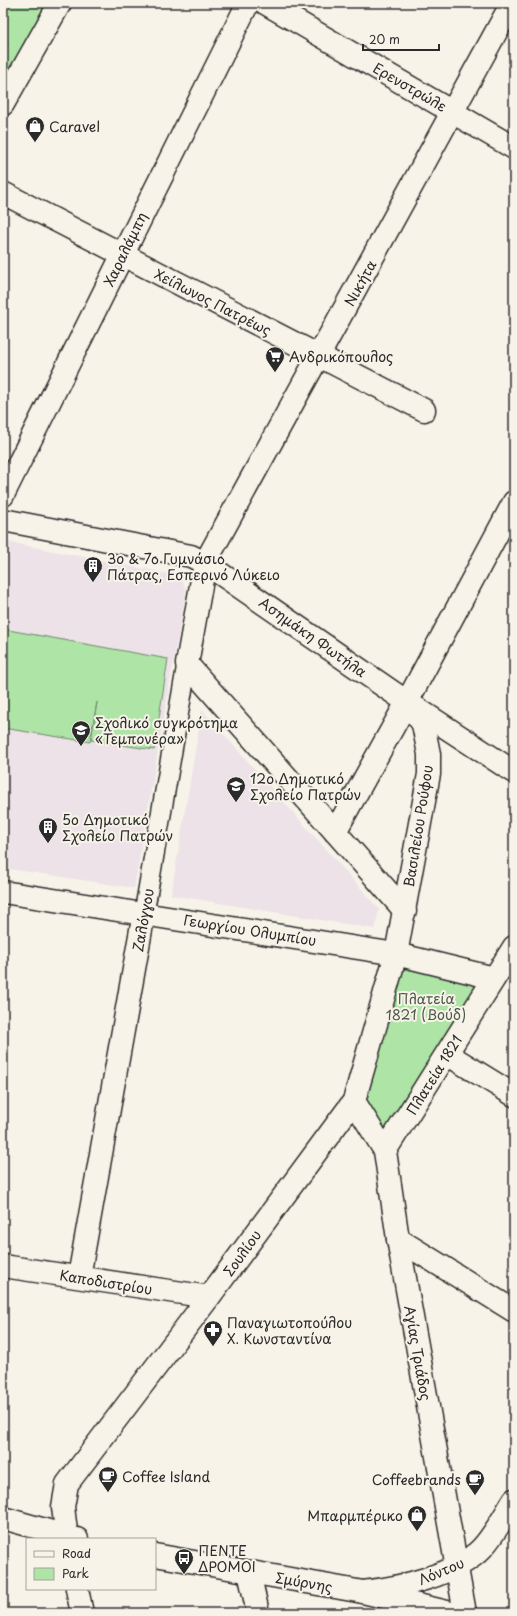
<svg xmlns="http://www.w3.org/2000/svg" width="517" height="1616" font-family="'Playpen Sans',sans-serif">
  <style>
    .built { fill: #ece2e8 }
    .green { fill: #afe4a7; stroke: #6d8869 }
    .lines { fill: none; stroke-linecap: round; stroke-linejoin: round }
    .pedestrian-casing { stroke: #2b2b2b; stroke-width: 22 }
    .minor-casing { stroke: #2b2b2b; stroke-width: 25 }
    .tertiary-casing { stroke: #2b2b2b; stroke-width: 25 }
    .secondary-casing { stroke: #2b2b2b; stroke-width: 25 }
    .path { stroke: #2b2b2b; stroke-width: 2.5; stroke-dasharray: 1 3; stroke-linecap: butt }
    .pedestrian { stroke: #f7f3e8; stroke-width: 19 }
    .minor { stroke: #f7f3e8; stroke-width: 22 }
    .tertiary { stroke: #f7f3e8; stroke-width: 22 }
    .secondary { stroke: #f7f3e8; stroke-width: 22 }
    .labels { text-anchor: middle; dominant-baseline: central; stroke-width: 4; stroke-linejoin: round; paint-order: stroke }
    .street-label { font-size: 14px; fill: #2b2b2b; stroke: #f7f3e8 }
    .poi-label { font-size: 14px; fill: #2b2b2b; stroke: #f7f3e8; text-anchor: start }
    .park-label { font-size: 14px; fill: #4c594a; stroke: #f7f3e8 }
  </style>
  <rect width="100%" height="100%" fill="#f7f3e8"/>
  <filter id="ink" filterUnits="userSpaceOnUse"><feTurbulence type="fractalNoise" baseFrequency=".025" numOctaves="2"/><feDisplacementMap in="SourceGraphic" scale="8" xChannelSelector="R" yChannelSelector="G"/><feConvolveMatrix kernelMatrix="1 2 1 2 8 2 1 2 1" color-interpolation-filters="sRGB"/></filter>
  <g filter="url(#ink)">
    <!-- built -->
    <path class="built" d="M 3,541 L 180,576 L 186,590 L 134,888 L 3,868 Z
      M 202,710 L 379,909 L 375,929 L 171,895 Z"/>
    <!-- green -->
    <path class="green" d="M 3,3 L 60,3 L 3,104 Z
      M 3,629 L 168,659 L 154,750 L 91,740 L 97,702 L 90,742 L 3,728 Z
      M 396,954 L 494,978 L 385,1151 L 354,1101 Z"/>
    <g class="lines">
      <!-- pedestrian casing -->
      <g class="pedestrian-casing">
        <path id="pedestrian" d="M 144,913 L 187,664"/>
      </g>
      <!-- minor casing -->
      <g class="minor-casing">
        <path id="minor" d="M 265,3 L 514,148
          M 3,193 L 424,410
          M 3,495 L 248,3
          M 3,520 L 191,556 L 205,563 L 407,702 L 514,772
          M 335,832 L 407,702
          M 3,892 L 396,954 L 494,978
          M 405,911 L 187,664 L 205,563 L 512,3
          M 398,1239 L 514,1311
          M 3,1266 L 209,1297
          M 79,1277 L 144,913
          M 67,1539 L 63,1507 L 67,1484 L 209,1297 L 354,1101
          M 249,1572 L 258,1613
          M 77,1589 L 82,1613"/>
      </g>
      <!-- tertiary casing -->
      <g class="tertiary-casing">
        <path id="tertiary" d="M 3,104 L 60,3
          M 447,1054 L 514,1095
          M 385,1151 L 514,947
          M 363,1592 C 398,1588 457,1575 482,1548 C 495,1534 504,1516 514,1500
          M 465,1613 L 398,1239 L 385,1151 L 354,1101 L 396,954 L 429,774 L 429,754 L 423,724 L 407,702 L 514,502"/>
      </g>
      <!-- secondary casing -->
      <g class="secondary-casing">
        <path id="secondary" d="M 3,1518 L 77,1539
          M 155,1555 L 363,1592 L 451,1613"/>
      </g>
      <!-- path -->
      <path class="path" d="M 3,42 L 10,45"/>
      <!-- pedestrian -->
      <use href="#pedestrian" class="pedestrian"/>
      <!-- minor -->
      <use href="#minor" class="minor"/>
      <!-- tertiary -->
      <use href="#tertiary" class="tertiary"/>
      <!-- secondary -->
      <use href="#secondary" class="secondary"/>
    </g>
  </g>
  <!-- icons -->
  <defs>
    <g id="shop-pin" transform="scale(1)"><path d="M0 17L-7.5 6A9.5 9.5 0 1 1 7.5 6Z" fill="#2b2b2b" stroke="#f7f3e8"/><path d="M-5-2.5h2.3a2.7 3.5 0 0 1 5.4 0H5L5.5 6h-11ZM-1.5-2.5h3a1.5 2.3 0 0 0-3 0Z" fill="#fff"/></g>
    <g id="supermarket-pin" transform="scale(1)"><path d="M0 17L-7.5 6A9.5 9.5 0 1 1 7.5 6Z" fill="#2b2b2b" stroke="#f7f3e8"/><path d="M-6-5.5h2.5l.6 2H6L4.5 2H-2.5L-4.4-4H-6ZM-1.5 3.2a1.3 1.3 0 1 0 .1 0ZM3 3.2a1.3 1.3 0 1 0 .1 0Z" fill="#fff"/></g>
    <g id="building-pin" transform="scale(1)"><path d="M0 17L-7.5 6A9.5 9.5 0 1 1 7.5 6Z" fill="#2b2b2b" stroke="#f7f3e8"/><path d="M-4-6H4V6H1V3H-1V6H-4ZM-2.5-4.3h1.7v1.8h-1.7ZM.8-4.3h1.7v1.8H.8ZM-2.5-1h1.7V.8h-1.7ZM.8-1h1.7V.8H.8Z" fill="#fff"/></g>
    <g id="school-pin" transform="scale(1)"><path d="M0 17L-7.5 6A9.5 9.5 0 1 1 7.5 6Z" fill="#2b2b2b" stroke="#f7f3e8"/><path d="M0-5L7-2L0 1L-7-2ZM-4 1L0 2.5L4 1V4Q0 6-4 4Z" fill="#fff"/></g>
    <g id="pharmacy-pin" transform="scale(1)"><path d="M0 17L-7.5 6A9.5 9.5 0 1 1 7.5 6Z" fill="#2b2b2b" stroke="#f7f3e8"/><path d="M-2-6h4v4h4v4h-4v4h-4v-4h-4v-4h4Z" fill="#fff"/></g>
    <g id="cafe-pin" transform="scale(1)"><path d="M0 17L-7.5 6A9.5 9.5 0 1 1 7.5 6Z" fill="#2b2b2b" stroke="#f7f3e8"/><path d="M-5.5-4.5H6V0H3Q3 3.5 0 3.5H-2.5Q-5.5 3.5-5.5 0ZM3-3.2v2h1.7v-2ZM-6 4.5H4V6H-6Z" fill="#fff"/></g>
    <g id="bus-pin" transform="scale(1)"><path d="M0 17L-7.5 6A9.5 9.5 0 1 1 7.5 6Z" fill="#2b2b2b" stroke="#f7f3e8"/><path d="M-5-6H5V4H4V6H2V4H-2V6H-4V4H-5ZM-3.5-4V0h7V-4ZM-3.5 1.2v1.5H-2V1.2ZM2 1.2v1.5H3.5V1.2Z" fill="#fff"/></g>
  </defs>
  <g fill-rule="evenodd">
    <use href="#shop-pin" x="35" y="126"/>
    <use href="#supermarket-pin" x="275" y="356"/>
    <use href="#building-pin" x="93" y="566"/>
    <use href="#school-pin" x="81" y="730"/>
    <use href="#school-pin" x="236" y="786"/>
    <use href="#building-pin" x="48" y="827"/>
    <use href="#pharmacy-pin" x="213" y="1330"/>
    <use href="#cafe-pin" x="108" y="1476"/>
    <use href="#cafe-pin" x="475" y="1479"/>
    <use href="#shop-pin" x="417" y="1515"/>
    <use href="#bus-pin" x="184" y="1558"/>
  </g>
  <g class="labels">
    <!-- street labels -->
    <g class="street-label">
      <text transform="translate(410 87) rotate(30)">Ερενστρώλε</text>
      <text transform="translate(125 249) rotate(-64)">Χαραλάμπη</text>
      <text transform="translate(360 283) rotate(-61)">Νικήτα</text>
      <text transform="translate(213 302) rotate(27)">Χείλωνος Πατρέως</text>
      <text transform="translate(313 637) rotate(35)">Ασημάκη Φωτήλα</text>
      <text transform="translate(418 826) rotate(-81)">Βασιλείου Ρούφου</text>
      <text transform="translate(143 920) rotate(-80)">Ζαλόγγου</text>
      <text transform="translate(250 930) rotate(9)">Γεωργίου Ολυμπίου</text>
      <text transform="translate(434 1075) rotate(-58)">Πλατεία 1821</text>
      <text transform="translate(242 1253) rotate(-54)">Σουλίου</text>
      <text transform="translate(106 1282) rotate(9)">Καποδιστρίου</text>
      <text transform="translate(418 1353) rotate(80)">Αγίας Τριάδος</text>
      <text transform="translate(441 1571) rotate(-23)">Λόντου</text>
      <text transform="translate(304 1582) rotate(10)">Σμύρνης</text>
    </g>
    <!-- poi labels -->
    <g class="poi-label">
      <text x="49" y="126">Caravel</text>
      <text x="289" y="356">Ανδρικόπουλος</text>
      <text x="107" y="558">3ο &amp; 7ο Γυμνάσιο<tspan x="107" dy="16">Πάτρας, Εσπερινό Λύκειο</tspan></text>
      <text x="95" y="722">Σχολικό συγκρότημα<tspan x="95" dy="16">«Τεμπονέρα»</tspan></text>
      <text x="250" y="778">12ο Δημοτικό<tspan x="250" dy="16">Σχολείο Πατρών</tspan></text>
      <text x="62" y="819">5ο Δημοτικό<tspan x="62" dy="16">Σχολείο Πατρών</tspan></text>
      <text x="227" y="1322">Παναγιωτοπούλου<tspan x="227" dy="16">Χ. Κωνσταντίνα</tspan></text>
      <text x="122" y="1476">Coffee Island</text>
      <text x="461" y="1479" text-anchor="end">Coffeebrands</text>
      <text x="403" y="1515" text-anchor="end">Μπαρμπέρικο</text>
      <text x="198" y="1550">ΠΕΝΤΕ<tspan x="198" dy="16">ΔΡΟΜΟΙ</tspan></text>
    </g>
    <!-- park labels -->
    <g class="park-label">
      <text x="426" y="998">Πλατεία<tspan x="426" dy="16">1821 (Βούδ)</tspan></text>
    </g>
  </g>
  <!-- margin -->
  <rect width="517" height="1616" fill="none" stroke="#f7f3e8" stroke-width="16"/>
  <rect x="8" y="8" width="501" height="1600" fill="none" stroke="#2b2b2b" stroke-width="1.5" filter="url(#ink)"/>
  <!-- legend -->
  <rect x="26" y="1538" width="130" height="52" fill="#f7f3e8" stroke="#a5a39c"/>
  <rect x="34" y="1551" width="20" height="6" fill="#f7f3e8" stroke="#a5a39c"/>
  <text x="62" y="1558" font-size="12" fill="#2b2b2b">Road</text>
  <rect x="34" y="1568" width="20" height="12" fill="#afe4a7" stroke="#a5a39c"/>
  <text x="62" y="1578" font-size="12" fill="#2b2b2b">Park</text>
  <!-- scale -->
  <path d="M363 44v6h76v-6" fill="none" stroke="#2b2b2b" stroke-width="2"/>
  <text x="369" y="44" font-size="12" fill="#2b2b2b" stroke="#f7f3e8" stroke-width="3" paint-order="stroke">20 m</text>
</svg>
